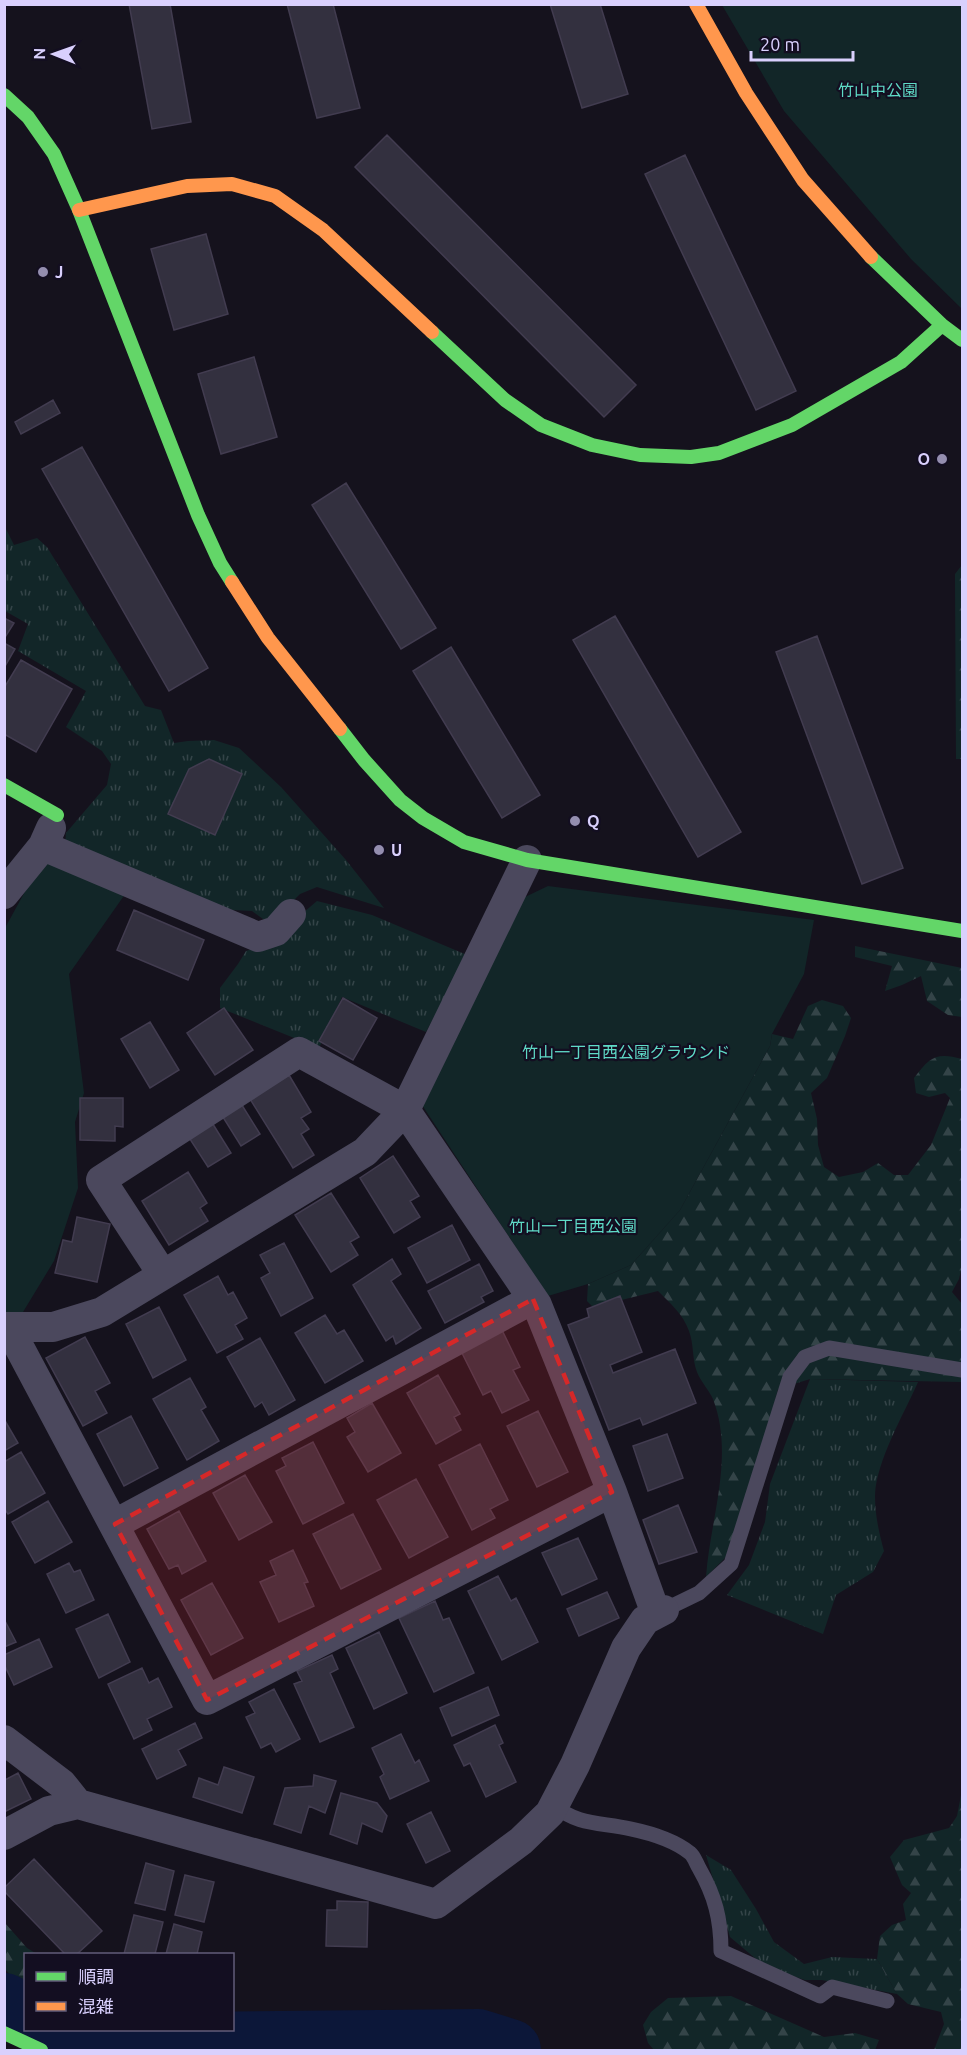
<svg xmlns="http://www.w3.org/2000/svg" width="967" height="2055" font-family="Ubuntu,'Noto Sans JP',sans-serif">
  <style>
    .grass { fill: url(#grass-tufts) }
    .forest { fill: url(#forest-firs) }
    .park { fill: #122628 }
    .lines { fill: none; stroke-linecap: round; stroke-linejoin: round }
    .river { stroke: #0c1739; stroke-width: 62 }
    .building { fill: #33303f; stroke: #423c50; stroke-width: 1.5 }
    .lane { stroke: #4b485d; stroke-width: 15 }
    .street { stroke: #4b485d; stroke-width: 30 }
    .fast { stroke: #63d668; stroke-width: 14 }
    .slow { stroke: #ff974d; stroke-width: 14 }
    .marked { fill: #d62828; fill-opacity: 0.2; stroke: #d62828; stroke-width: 4.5; stroke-dasharray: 12 8; stroke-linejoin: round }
    .poi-dot { fill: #948eaf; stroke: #130e21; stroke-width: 2 }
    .labels { text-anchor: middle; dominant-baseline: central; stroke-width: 4.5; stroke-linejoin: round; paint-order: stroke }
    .park-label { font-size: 16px; fill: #5fdac7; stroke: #130e21 }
    .poi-label { font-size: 16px; font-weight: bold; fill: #d9d0fd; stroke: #130e21; text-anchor: start }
  </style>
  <defs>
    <pattern id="grass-tufts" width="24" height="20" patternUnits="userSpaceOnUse" patternTransform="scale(1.5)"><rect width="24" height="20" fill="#122628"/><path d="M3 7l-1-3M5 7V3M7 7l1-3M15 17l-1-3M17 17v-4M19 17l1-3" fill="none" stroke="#344448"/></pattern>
    <pattern id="forest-firs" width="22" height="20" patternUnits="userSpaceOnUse" patternTransform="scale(1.5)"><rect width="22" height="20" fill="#122628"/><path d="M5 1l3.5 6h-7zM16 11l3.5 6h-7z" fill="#344448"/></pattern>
  </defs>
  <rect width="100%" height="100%" fill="#15121d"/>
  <!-- grass -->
  <path class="grass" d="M 4,525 L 14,545 L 37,538 L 47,547 L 145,706 L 161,710 L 174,743 L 188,741 L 214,740 L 239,748 L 281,787 L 346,860 L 384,908 L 317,887 L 300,894 L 270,924 L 252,911 L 213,909 L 65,845 L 66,833 L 107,785 L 111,764 L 102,751 L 66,727 L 86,691 L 18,651 L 28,624 L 5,611 Z
    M 317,901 L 372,915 L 467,955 L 426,1032 L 342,997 L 319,1048 L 220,1008 L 220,988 L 238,964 L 246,951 L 280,940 L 297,918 Z
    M 810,1379 L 918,1382 C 904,1414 876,1461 875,1496 C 875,1515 879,1533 884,1551 L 873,1572 L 836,1595 L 823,1634 L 727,1595 L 749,1565 L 765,1522 L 770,1484 Z
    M 706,1855 L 731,1870 L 756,1909 L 774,1942 L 804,1964 L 832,1957 L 877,1959 L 897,1994 L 822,1980 L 805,1980 L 783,1973 L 756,1959 L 730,1937 Z"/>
  <!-- forest -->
  <path class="forest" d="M 962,565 L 962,759 L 956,759 L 955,574 Z
    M 855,946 L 962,968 L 962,1017 L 948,1015 L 927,1001 L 921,976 L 902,985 L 885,991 L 892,966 L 855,957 Z
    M 822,1000 L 843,1006 L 851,1018 L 845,1036 L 827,1078 L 811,1093 L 817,1119 L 818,1145 L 824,1167 L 839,1177 L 863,1172 L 878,1163 L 894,1175 L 908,1175 L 931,1145 L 950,1098 L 945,1093 L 929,1097 L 916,1093 L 914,1078 C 930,1057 936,1052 962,1059 L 962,1266 L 959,1279 L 952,1292 L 962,1304 L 962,1382 L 810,1379 L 778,1389 L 769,1425 L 728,1555 L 706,1577 C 710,1519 735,1457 713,1399 C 709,1390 701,1382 697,1372 C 692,1359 694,1344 689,1331 C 683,1314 670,1303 658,1291 L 593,1307 L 587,1301 L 588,1284 L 631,1265 L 680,1210 L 770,1046 L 772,1034 L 793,1039 L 808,1006 Z
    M 962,1790 L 962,2050 L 934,2050 L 944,2024 L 941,2012 L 908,2004 L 897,1994 L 877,1959 L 880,1936 L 892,1925 L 906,1920 L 903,1904 L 911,1893 L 902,1885 L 890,1857 L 904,1840 L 949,1828 L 957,1816 Z
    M 5,1923 L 27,1948 L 37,1954 L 26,1954 L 25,1985 L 12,1977 L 5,1969 Z
    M 731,1996 L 824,2037 L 855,2033 L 879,2040 L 875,2050 L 654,2050 L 648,2043 L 643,2025 L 651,2012 L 668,1998 Z"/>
  <!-- park -->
  <path class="park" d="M 722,5 L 962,5 L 962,309 L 911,259 L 784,111 Z
    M 45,855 L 128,890 L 69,974 L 84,1093 L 75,1122 L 78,1188 L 54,1261 L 20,1317 L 5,1318 L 5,928 Z
    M 548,886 L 814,920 L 804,974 L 772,1034 L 770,1046 L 680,1210 L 631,1265 L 588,1284 L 548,1296 L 422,1105 L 525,897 Z"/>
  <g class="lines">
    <!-- river -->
    <path class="river" d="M 4,2004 L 26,2015
      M 67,2030 L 132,2041 L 193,2043 L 478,2040 L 510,2050"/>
  </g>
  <!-- building -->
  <path class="building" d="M 129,4 L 170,4 L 191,122 L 152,129 Z
    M 287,4 L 333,4 L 360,108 L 317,118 Z
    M 550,4 L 600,4 L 628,94 L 582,108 Z
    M 387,135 L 636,385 L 604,417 L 355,167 Z
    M 685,155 L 796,391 L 756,410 L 645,174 Z
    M 206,234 L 228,314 L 174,330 L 151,249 Z
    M 254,357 L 277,437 L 221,454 L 198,374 Z
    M 53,400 L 60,413 L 21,434 L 15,422 Z
    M 82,447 L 208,668 L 169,691 L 42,469 Z
    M 346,483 L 436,628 L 401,649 L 312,505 Z
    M 615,616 L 741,832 L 698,857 L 573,640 Z
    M 4,618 L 14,623 L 4,639 Z
    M 817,636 L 903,868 L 862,884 L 776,652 Z
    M 4,643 L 15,649 L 4,668 Z
    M 451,647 L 540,795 L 502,818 L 413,671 Z
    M 21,660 L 72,689 L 36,752 L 4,734 L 4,688 Z
    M 209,759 L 242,774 L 215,835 L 168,814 L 189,769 Z
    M 134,910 L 204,940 L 188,980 L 117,950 Z
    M 343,998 L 377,1018 L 353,1060 L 319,1041 Z
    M 224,1008 L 253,1050 L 215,1075 L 187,1033 Z
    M 150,1022 L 179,1070 L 150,1088 L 121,1039 Z
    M 289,1075 L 311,1112 L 301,1118 L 309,1129 L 301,1134 L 314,1155 L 293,1168 L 250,1099 Z
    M 80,1098 L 123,1098 L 123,1127 L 115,1126 L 115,1141 L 80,1140 Z
    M 240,1102 L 260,1134 L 241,1146 L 221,1114 Z
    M 211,1121 L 231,1153 L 208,1167 L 188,1136 Z
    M 393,1156 L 419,1196 L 410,1201 L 420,1217 L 394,1233 L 360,1178 Z
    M 188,1172 L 207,1203 L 200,1208 L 208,1221 L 169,1245 L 142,1201 Z
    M 331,1193 L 359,1237 L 350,1242 L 358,1255 L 331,1272 L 295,1215 Z
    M 77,1217 L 110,1224 L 97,1282 L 55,1273 L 63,1240 L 72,1242 Z
    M 452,1225 L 470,1260 L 427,1283 L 408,1248 Z
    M 284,1243 L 313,1298 L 281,1316 L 261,1278 L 270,1273 L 260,1255 Z
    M 392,1259 L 401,1274 L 391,1281 L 421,1328 L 396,1344 L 393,1336 L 386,1341 L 353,1285 Z
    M 479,1264 L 493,1291 L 481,1297 L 484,1302 L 445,1323 L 428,1291 Z
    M 218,1276 L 228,1295 L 233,1292 L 247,1318 L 235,1325 L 243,1339 L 217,1353 L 184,1295 Z
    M 620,1296 L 642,1352 L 610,1365 L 613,1373 L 675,1349 L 696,1403 L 643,1425 L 640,1418 L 609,1430 L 568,1325 L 589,1317 L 587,1309 Z
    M 159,1307 L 186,1360 L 153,1378 L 126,1324 Z
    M 325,1315 L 337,1334 L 344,1330 L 363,1361 L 325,1383 L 295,1333 Z
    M 501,1328 L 520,1367 L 513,1370 L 529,1400 L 502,1413 L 491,1391 L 483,1395 L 460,1349 Z
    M 85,1337 L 110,1383 L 95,1391 L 107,1413 L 83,1426 L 46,1358 Z
    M 260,1338 L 295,1400 L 269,1415 L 262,1402 L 255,1407 L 227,1357 Z
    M 438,1375 L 460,1414 L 454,1417 L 461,1430 L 436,1444 L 407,1393 Z
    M 190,1378 L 206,1407 L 201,1410 L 219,1441 L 187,1460 L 153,1399 Z
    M 372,1403 L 401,1453 L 368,1472 L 347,1437 L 355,1432 L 347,1418 Z
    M 538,1411 L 568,1472 L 537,1487 L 507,1426 Z
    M 131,1416 L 158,1468 L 124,1486 L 97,1434 Z
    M 4,1419 L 18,1443 L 4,1451 Z
    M 667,1434 L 683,1478 L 648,1491 L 633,1446 Z
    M 313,1442 L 344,1503 L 303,1524 L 276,1471 L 286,1466 L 282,1458 Z
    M 480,1444 L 508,1500 L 490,1509 L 495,1518 L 472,1530 L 439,1465 Z
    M 21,1452 L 45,1493 L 8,1514 L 4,1508 L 4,1462 Z
    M 245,1475 L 272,1522 L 239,1540 L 213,1493 Z
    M 416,1479 L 448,1537 L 409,1558 L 377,1500 Z
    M 48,1501 L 72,1542 L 35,1563 L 12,1522 Z
    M 678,1505 L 697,1552 L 659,1564 L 643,1520 Z
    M 179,1511 L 206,1561 L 182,1574 L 178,1565 L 169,1569 L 147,1529 Z
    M 353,1514 L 381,1569 L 341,1589 L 313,1534 Z
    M 578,1538 L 597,1579 L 562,1595 L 542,1553 Z
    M 293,1550 L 308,1582 L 304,1583 L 314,1606 L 279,1622 L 260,1582 L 276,1575 L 270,1561 Z
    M 69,1563 L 74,1572 L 80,1570 L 94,1600 L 66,1613 L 47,1574 Z
    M 498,1576 L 511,1601 L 516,1598 L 538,1642 L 502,1660 L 468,1591 Z
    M 212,1583 L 243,1638 L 211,1655 L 181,1600 Z
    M 607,1592 L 619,1618 L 579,1636 L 567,1609 Z
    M 435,1601 L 443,1620 L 449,1618 L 474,1673 L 434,1692 L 399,1618 Z
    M 108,1614 L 130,1662 L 99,1678 L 76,1629 Z
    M 4,1619 L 16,1642 L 4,1647 Z
    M 379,1632 L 407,1693 L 374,1709 L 346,1648 Z
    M 39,1639 L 52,1667 L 14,1685 L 4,1664 L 4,1655 Z
    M 332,1655 L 338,1669 L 330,1673 L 354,1727 L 320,1742 L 294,1684 L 302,1681 L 297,1671 Z
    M 142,1668 L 149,1683 L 158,1678 L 172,1707 L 147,1719 L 152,1730 L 134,1739 L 108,1684 Z
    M 488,1687 L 499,1715 L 452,1736 L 440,1708 Z
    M 274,1689 L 300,1739 L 276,1752 L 271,1743 L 261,1748 L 246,1717 L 255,1713 L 249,1702 Z
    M 195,1723 L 202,1738 L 178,1750 L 186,1765 L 157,1779 L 142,1749 Z
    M 495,1725 L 503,1743 L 499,1745 L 516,1782 L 486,1797 L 470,1763 L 464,1766 L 454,1745 Z
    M 401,1734 L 415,1763 L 419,1760 L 429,1781 L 390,1799 L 380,1777 L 384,1774 L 372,1748 Z
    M 224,1767 L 254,1777 L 242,1813 L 193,1797 L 199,1778 L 218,1785 Z
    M 18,1773 L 31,1799 L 4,1812 L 4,1778 L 5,1780 Z
    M 314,1775 L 336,1781 L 325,1813 L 309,1806 L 301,1833 L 274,1824 L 285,1788 L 313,1786 Z
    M 341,1793 L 377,1803 L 387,1816 L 382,1832 L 362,1823 L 357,1844 L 330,1834 Z
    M 431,1812 L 450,1851 L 426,1863 L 407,1824 Z
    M 34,1859 L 102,1931 L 77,1954 L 65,1954 L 4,1891 L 4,1888 Z
    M 146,1863 L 174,1871 L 165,1910 L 135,1903 Z
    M 185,1875 L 214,1882 L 204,1922 L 175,1915 Z
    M 337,1901 L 368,1902 L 367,1947 L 326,1946 L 327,1910 L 337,1910 Z
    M 134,1915 L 163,1922 L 155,1954 L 124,1954 Z
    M 174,1924 L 202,1932 L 197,1954 L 166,1954 Z"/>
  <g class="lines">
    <!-- lane -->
    <path class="lane" d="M 664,1610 L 699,1593 L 731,1564 L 790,1377 L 805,1357 L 829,1348 L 962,1370
      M 553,1805 C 579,1826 601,1822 631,1829 C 650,1833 674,1840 690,1853 C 694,1856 696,1863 699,1868 C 715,1896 721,1919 721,1951 L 820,1996 L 832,1987 L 887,2001"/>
    <!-- street -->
    <path class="street" d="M 43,846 L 258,937 L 276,931 L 291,914
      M 4,894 L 43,846 L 51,828
      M 4,1327 L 53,1327 L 102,1312 L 365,1152 L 405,1110 L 527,860
      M 9,1328 L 207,1700 L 612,1492 L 537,1305 L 405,1110 L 299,1052 L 101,1180 L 163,1275
      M 612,1492 L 656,1614
      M 115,1524 L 533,1299
      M 4,1740 L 62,1784 L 78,1804
      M 4,1835 L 49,1811 L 78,1804 L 436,1904 L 521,1841 L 550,1813 L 575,1765 L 626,1648 L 645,1620 L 664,1610"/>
    <!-- fast -->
    <path class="fast" d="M 4,95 L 28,117 L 54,154 L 79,210 L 198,515 L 220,563 L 232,582
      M 871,257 L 942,325 L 962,340
      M 432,332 L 505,400 L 541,425 L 592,445 L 640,455 L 691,457 L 719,453 L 792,425 L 901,362 L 942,325
      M 340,729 L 364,760 L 400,800 L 423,818 L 464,842 L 527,860 L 962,931
      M 4,785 L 57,815
      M 4,2033 L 41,2050"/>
    <!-- slow -->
    <path class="slow" d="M 696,4 L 746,93 L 803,180 L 871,257
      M 79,210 L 187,186 L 232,184 L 275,196 L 323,230 L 432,332
      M 232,582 L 268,638 L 340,729"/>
  </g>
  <!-- marked area -->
  <path class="marked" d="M 533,1299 L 612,1492 L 207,1700 L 115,1524 Z"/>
  <!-- markers -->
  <g class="poi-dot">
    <circle cx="43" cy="272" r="6"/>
    <circle cx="942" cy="459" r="6"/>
    <circle cx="575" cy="821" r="6"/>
    <circle cx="379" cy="850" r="6"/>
  </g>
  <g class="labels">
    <!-- park labels -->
    <g class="park-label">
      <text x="878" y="90">竹山中公園</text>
      <text x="626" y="1052">竹山一丁目西公園グラウンド</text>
      <text x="573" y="1226">竹山一丁目西公園</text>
    </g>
    <!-- poi labels -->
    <g class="poi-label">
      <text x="55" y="272">J</text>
      <text x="930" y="459" text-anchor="end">O</text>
      <text x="587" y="821">Q</text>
      <text x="391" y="850">U</text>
    </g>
  </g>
  <!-- border -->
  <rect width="967" height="2055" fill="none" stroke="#d9d0fd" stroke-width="12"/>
  <!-- legend -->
  <rect x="24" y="1953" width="210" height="78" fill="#130e21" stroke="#625c79" stroke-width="1.5"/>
  <rect x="36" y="1972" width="30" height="9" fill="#63d668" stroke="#625c79" stroke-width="1.5"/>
  <text x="78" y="1983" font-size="18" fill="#d9d0fd">順調</text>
  <rect x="36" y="2002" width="30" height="9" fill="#ff974d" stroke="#625c79" stroke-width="1.5"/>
  <text x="78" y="2013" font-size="18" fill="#d9d0fd">混雑</text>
  <!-- north arrow -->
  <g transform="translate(54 54) rotate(271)" stroke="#130e21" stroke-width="4.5" paint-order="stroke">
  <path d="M0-4.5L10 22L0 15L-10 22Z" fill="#d9d0fd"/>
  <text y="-9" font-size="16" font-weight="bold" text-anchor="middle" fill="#d9d0fd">N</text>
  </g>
  <!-- scale -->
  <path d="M751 51v9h102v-9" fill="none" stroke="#d9d0fd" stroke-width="3"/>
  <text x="760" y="51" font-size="18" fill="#d9d0fd" stroke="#130e21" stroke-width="4.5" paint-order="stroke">20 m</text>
</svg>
